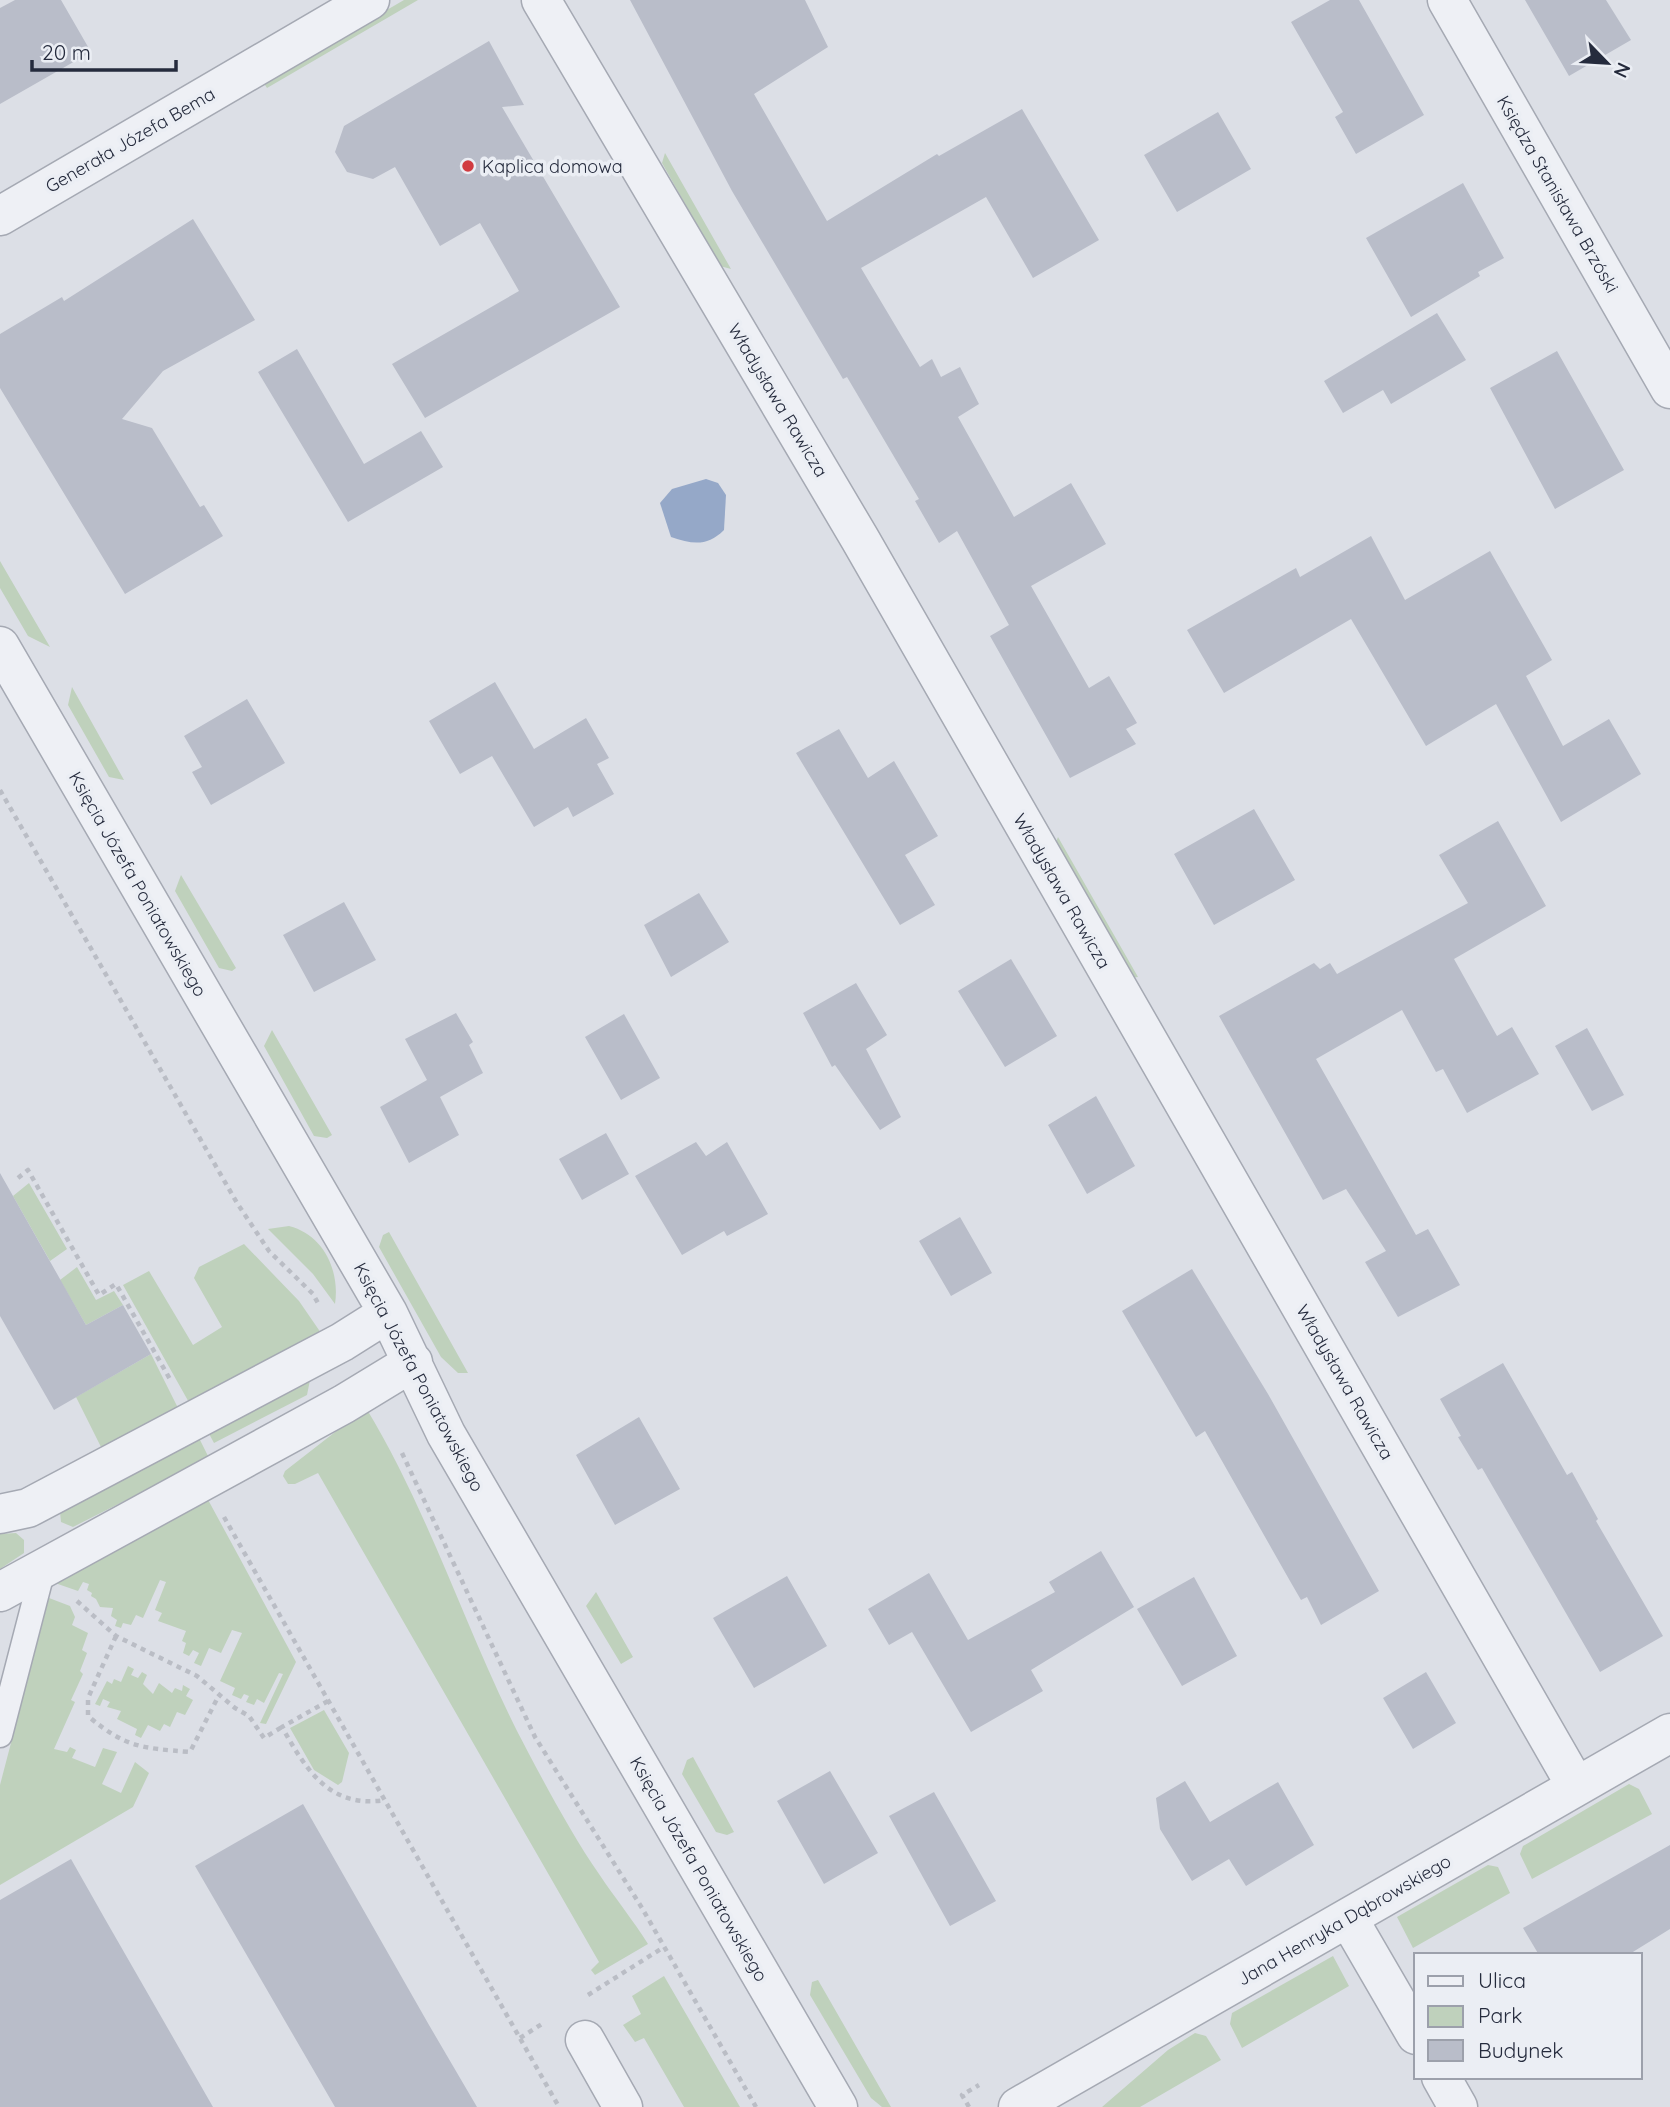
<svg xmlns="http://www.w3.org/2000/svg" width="1670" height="2107" font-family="Quicksand,sans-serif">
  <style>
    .green { fill: #bfd1bc }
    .water { fill: #95a8c8 }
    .building { fill: #b9bdc9 }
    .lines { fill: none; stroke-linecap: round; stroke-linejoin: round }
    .lane-casing { stroke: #a5a9b3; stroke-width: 27 }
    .street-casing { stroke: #a5a9b3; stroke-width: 41 }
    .path { stroke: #babdc5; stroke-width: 4.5; stroke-dasharray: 5 5; stroke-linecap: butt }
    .lane { stroke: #eef0f5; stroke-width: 24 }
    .street { stroke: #eef0f5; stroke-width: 38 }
    .poi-dot { fill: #d13b40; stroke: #ebeef4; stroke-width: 2.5 }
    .labels { text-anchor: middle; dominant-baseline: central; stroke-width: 7; stroke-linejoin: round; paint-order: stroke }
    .street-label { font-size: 18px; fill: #252b3d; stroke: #ebeef4 }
    .poi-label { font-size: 18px; fill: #252b3d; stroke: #ebeef4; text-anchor: start }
  </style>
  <rect width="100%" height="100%" fill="#dcdfe6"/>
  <!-- green -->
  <path class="green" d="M 404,0 L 418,0 L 267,88 L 263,82 Z
    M 665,153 L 731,269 L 720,266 L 662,163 Z
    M 0,561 L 50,647 L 28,636 L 0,588 Z
    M 72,687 L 124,780 L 109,777 L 68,705 Z
    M 1058,837 L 1138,977 L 1129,978 L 1054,847 Z
    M 181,875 L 236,968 L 232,971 L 219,968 L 175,891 Z
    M 272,1030 L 332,1135 L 327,1138 L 314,1136 L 264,1046 Z
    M 29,1183 L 67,1249 L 50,1261 L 13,1196 Z
    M 289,1226 C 324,1235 340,1271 335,1304 L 313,1274 L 268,1229 Z
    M 389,1232 L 468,1373 L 458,1373 L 441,1357 L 379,1247 L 383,1235 Z
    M 244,1244 L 299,1301 L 321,1333 L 191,1406 L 123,1285 L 149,1271 L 193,1345 L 222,1327 L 194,1278 L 199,1267 Z
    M 77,1267 L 96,1300 L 114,1291 L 123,1305 L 86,1325 L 60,1280 Z
    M 151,1354 L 180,1412 L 104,1453 L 76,1397 Z
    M 311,1375 L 307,1395 L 214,1443 L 207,1430 Z
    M 366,1408 C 428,1510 464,1625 517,1731 C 540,1775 571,1834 599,1874 C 615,1898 633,1920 648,1944 L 595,1975 L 591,1970 L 599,1962 L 318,1473 L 295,1484 L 288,1484 L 283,1476 L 285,1471 Z
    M 197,1434 L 209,1458 L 73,1527 L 61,1522 L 60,1512 Z
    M 206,1496 L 296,1662 L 266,1724 L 260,1723 L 283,1674 L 279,1673 L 264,1703 L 257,1699 L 254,1705 L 246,1702 L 249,1696 L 244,1694 L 241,1699 L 232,1695 L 235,1688 L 220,1681 L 242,1633 L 232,1630 L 221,1653 L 209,1648 L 201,1666 L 194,1663 L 199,1653 L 193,1650 L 189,1656 L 183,1653 L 186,1643 L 182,1641 L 186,1631 L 158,1621 L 162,1613 L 155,1610 L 166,1582 L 160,1580 L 143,1618 L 136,1615 L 131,1625 L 123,1623 L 121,1628 L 115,1626 L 117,1620 L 111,1616 L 113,1608 L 100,1607 L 96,1599 L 91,1596 L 92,1593 L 87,1590 L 89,1584 L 83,1582 L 78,1591 L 55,1583 Z
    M 16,1533 L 24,1540 L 24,1553 L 0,1569 L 0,1534 Z
    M 596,1592 L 633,1657 L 621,1664 L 586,1606 Z
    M 49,1598 L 70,1606 L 75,1617 L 72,1625 L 88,1633 L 82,1650 L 87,1653 L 80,1671 L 83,1674 L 71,1700 L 75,1702 L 54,1749 L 67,1752 L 70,1747 L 76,1750 L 72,1758 L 95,1767 L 103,1748 L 117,1752 L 102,1784 L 121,1793 L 135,1762 L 149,1773 L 133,1807 L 0,1885 L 0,1785 Z
    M 128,1666 L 134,1669 L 131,1675 L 138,1678 L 142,1672 L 147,1675 L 143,1684 L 153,1694 L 159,1683 L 172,1693 L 175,1688 L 182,1691 L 183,1685 L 190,1689 L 186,1696 L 193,1700 L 185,1715 L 177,1712 L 170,1727 L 164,1724 L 160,1731 L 148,1725 L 141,1738 L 135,1735 L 137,1729 L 117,1719 L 121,1711 L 107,1707 L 110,1702 L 103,1699 L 100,1706 L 95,1704 L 107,1681 L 112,1684 L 114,1679 L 121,1682 Z
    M 324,1710 L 349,1753 L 342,1782 L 338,1785 L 314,1770 L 290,1728 Z
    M 693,1757 L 734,1832 L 727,1835 L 716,1832 L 682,1774 L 687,1760 Z
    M 1629,1784 L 1639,1789 L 1652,1814 L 1532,1879 L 1520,1854 L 1523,1846 Z
    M 1488,1865 L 1498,1867 L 1510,1893 L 1413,1948 L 1397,1917 Z
    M 1333,1956 L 1349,1986 L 1242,2048 L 1230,2024 L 1232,2013 Z
    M 664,1976 L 740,2107 L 684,2107 L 644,2038 L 635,2042 L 623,2025 L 641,2014 L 632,1996 Z
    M 818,1980 L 891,2107 L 882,2107 L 871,2098 L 810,1995 L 812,1982 Z
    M 1195,2033 L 1206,2036 L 1221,2060 L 1140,2107 L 1102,2107 L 1168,2050 Z"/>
  <!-- water -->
  <path class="water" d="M 706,479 L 718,483 L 726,495 L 724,530 C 707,547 692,544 671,537 L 660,503 L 672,489 Z"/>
  <!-- building -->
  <path class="building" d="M 15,0 L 61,0 L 91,52 L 0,104 L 0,8 Z
    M 630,0 L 805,0 L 828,47 L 754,94 L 827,221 L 937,154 L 939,156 L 1022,109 L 1099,240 L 1033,278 L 986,197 L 861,268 L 920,367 L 932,359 L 941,377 L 960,367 L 979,404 L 958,417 L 1014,517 L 1071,483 L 1106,544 L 1031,586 L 1089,688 L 1109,676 L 1137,723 L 1126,729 L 1136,744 L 1070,778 L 990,636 L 1009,625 L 957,531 L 939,543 L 915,501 L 919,499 L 847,377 L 843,379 L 732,191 Z
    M 1330,0 L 1359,0 L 1424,115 L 1356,154 L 1335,117 L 1343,112 L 1291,22 Z
    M 1525,0 L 1606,0 L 1631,40 L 1569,76 Z
    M 489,41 L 524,105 L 502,107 L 620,307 L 425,418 L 392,364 L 519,291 L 480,223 L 440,246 L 395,167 L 373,179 L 347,172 L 335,152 L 344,126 Z
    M 1218,112 L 1251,169 L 1177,212 L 1144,155 Z
    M 1463,183 L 1504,258 L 1478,272 L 1480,276 L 1411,317 L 1366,238 Z
    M 193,219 L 255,320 L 163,371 L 122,419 L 152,428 L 200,507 L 204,505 L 223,536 L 125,594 L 0,388 L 0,334 L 62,297 L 64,301 Z
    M 1437,313 L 1466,360 L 1391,404 L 1383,390 L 1343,413 L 1324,381 Z
    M 297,349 L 364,464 L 421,431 L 443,467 L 348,522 L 258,372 Z
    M 1557,351 L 1624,470 L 1555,509 L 1490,388 Z
    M 1371,536 L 1405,600 L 1490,551 L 1552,660 L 1526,676 L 1563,746 L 1609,719 L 1641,774 L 1561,822 L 1496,704 L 1426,746 L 1351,619 L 1224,693 L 1187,630 L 1296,568 L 1300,577 Z
    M 495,682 L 534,749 L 586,718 L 609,758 L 597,764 L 614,794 L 573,817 L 568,807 L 534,827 L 492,756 L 460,774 L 429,721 Z
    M 247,699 L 285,763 L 211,805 L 192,772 L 202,767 L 184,736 Z
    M 839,729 L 868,778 L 894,761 L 938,836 L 905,855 L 935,905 L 900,925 L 796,753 Z
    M 1254,809 L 1295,880 L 1214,925 L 1174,854 Z
    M 1498,821 L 1546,906 L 1454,959 L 1497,1036 L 1512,1027 L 1539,1074 L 1467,1113 L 1443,1069 L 1436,1072 L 1402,1010 L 1316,1059 L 1416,1235 L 1428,1229 L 1460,1285 L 1398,1317 L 1365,1262 L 1386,1251 L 1346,1189 L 1323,1200 L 1219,1016 L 1314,963 L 1320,969 L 1330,963 L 1337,974 L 1468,903 L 1439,855 Z
    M 699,893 L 729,942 L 671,977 L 644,925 Z
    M 344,902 L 376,960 L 314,992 L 283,935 Z
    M 1011,959 L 1057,1036 L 1005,1067 L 958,991 Z
    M 856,983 L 887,1035 L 866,1049 L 901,1117 L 880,1130 L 835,1065 L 832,1067 L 803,1013 Z
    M 456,1013 L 473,1042 L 469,1045 L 483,1073 L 440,1097 L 459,1135 L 409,1163 L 380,1107 L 427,1080 L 405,1039 Z
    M 624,1014 L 660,1078 L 621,1100 L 585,1037 Z
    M 1587,1028 L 1624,1095 L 1592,1111 L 1555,1046 Z
    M 1096,1096 L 1135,1166 L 1087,1194 L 1048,1125 Z
    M 606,1133 L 629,1174 L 582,1200 L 559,1159 Z
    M 696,1142 L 706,1156 L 727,1142 L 768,1214 L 727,1236 L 724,1231 L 682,1255 L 635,1176 Z
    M 0,1173 L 86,1325 L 123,1305 L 151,1354 L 54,1410 L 0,1316 Z
    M 960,1217 L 992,1273 L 951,1296 L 919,1241 Z
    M 1192,1269 L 1268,1394 L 1379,1591 L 1321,1625 L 1307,1597 L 1301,1600 L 1290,1581 L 1205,1431 L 1196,1437 L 1122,1311 Z
    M 1503,1363 L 1567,1475 L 1572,1472 L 1598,1519 L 1596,1521 L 1663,1636 L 1600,1672 L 1482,1468 L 1478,1470 L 1458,1437 L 1461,1436 L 1440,1399 Z
    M 639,1417 L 680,1489 L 615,1525 L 576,1455 Z
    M 1101,1551 L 1134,1607 L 1031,1670 L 1043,1691 L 971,1732 L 912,1632 L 889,1645 L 868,1609 L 929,1573 L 968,1640 L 1055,1592 L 1049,1582 Z
    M 787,1576 L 827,1646 L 754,1688 L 713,1618 Z
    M 1194,1577 L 1237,1656 L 1182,1686 L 1137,1609 Z
    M 1426,1672 L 1456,1723 L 1413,1749 L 1383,1698 Z
    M 830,1771 L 878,1853 L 824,1884 L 777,1801 Z
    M 1185,1781 L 1210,1822 L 1278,1782 L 1314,1845 L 1246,1886 L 1229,1859 L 1192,1881 L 1160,1829 L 1156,1798 Z
    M 934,1792 L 996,1901 L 950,1926 L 889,1816 Z
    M 303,1804 L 429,2025 L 477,2107 L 335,2107 L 195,1866 Z
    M 1670,1845 L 1670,1929 L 1628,1955 L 1539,1955 L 1523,1928 Z
    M 71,1859 L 105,1919 L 213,2107 L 0,2107 L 0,1900 Z"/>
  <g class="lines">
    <!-- lane casing -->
    <g class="lane-casing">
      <path id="lane" d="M 0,1735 L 43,1569"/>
    </g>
    <!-- street casing -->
    <g class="street-casing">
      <path id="street" d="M 541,0 L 860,539 L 1576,1786
        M 1447,0 L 1670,389
        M 0,216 L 370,0
        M 0,646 L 388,1313 L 446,1434 L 838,2107
        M 0,1514 L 28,1508 L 342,1342 L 388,1313
        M 0,1592 L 344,1404 L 413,1362
        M 1348,1918 L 1416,2035
        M 585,2040 L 623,2107
        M 1441,2077 L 1458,2107
        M 1018,2107 L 1670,1733"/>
    </g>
    <!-- path -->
    <path class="path" d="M 0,790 L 237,1203 L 269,1251 L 313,1294 L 319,1305
      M 18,1178 L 28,1170 L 99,1295 L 116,1284 L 171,1381
      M 402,1453 L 535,1737 L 642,1908 L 756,2107
      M 224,1517 L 559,2107
      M 77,1601 L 116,1636 L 197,1676 L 235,1708 L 249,1716 L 264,1738 L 282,1727
      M 116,1636 L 88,1698 L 88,1716 C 126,1748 142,1748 190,1752 L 219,1695
      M 328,1701 L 282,1727 C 306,1770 330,1809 385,1800
      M 588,1995 L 664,1947
      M 520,2038 L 545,2022
      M 969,2107 L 962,2095 L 979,2085"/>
    <!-- lane -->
    <use href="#lane" class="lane"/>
    <!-- street -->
    <use href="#street" class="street"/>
  </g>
  <!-- markers -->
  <circle class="poi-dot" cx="468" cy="166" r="7"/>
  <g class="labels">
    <!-- street labels -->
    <g class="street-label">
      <text transform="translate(130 140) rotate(-30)">Generała Józefa Bema</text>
      <text transform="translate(1558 194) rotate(60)">Księdza Stanisława Brzóski</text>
      <text transform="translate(778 400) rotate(59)">Władysława Rawicza</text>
      <text transform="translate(138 884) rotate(60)">Księcia Józefa Poniatowskiego</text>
      <text transform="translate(1062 891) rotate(60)">Władysława Rawicza</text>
      <text transform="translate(419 1377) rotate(62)">Księcia Józefa Poniatowskiego</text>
      <text transform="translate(1345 1382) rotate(60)">Władysława Rawicza</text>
      <text transform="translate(699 1869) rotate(60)">Księcia Józefa Poniatowskiego</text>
      <text transform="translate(1344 1920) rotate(-30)">Jana Henryka Dąbrowskiego</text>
    </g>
    <!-- poi labels -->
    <g class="poi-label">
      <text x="482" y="166">Kaplica domowa</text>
    </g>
  </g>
  <!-- legend -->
  <rect x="1414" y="1953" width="228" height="126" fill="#ebeef4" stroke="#9ca0ab" stroke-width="2"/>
  <rect x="1428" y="1976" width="35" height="10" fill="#eef0f5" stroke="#9ca0ab" stroke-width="2"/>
  <text x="1478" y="1988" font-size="21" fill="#252b3d">Ulica</text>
  <rect x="1428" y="2006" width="35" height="21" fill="#bfd1bc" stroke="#9ca0ab" stroke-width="2"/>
  <text x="1478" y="2023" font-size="21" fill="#252b3d">Park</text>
  <rect x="1428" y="2040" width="35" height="21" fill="#b9bdc9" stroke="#9ca0ab" stroke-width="2"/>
  <text x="1478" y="2058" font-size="21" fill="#252b3d">Budynek</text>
  <!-- north arrow -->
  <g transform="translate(1607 63) rotate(115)" stroke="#ebeef4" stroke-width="5" paint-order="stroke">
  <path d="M0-5L12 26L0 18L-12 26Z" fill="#252b3d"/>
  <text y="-10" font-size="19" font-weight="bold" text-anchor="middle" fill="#252b3d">N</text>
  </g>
  <!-- scale -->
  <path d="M32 60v10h144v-10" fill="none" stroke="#252b3d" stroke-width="3.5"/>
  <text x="42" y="60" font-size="21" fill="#252b3d" stroke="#ebeef4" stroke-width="5" paint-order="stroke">20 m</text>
</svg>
